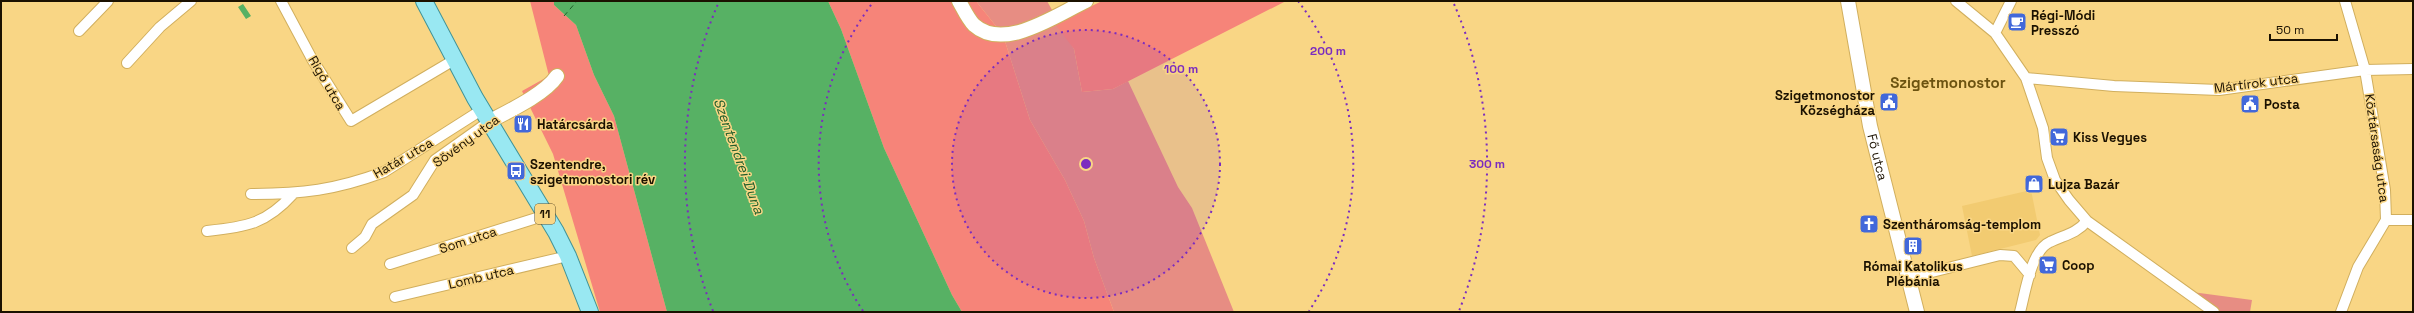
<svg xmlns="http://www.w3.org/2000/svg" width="2414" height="313" font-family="'Space Grotesk',sans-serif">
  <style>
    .built { fill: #f2cb71 }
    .green { fill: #e78d83 }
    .forest { fill: #f68479 }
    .water { fill: #57b164 }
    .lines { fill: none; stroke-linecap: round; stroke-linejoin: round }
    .ferry { stroke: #215e2b; stroke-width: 1; stroke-dasharray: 5 4; stroke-linecap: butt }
    .street-casing { stroke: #d1af5e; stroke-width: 12 }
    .secondary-casing { stroke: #d1af5e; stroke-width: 16 }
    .primary-casing { stroke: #419397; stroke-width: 18 }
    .street { stroke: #fff; stroke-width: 10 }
    .secondary { stroke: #fff; stroke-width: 14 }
    .primary { stroke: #99e8f2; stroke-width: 16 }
    .ring { fill: none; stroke: #7b2cbf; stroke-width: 2; stroke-dasharray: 2 4 }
    .labels { text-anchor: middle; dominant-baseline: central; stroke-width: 3; stroke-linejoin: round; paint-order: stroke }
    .shield { fill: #f9d685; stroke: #5e4c28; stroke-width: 1 }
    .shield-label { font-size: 12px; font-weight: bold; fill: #1b1100 }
    .poi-label { font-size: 13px; font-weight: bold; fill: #1b1100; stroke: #f9d685; text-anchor: start }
    .street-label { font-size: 13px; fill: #1b1100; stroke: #f9d685 }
    .water-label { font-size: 14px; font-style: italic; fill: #215e2b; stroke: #f9d685 }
    .quarter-label { font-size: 15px; font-weight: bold; fill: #6c5310; stroke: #f9d685 }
    .centre { fill: #7b2cbf; stroke: #f9d685; stroke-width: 2 }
    .ring-label { font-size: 12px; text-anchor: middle; font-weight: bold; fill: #7b2cbf; stroke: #f9d685; stroke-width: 3; stroke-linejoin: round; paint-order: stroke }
  </style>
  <rect width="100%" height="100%" fill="#f9d685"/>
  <!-- built -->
  <path class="built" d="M 2031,190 L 2040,235 L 2036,240 L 1972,256 L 1962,206 Z"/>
  <!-- green -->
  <path class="green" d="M 976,1 L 1047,1 L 1074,49 L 1082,92 L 1113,89 L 1128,81 L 1178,187 L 1192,208 L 1234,312 L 1114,312 L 1094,258 L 1084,221 L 1065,180 L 1030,120 L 1003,35 Z
    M 2192,292 L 2252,300 L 2250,312 L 2219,312 Z"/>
  <!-- forest -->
  <path class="forest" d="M 530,1 L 554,1 L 554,5 L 576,25 L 594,75 L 614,116 L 667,312 L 600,312 L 553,154 L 522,91 L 549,76 Z
    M 828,1 L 976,1 L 1003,35 L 1030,120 L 1065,180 L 1084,221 L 1094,258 L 1114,312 L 962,312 L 952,295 L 884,148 L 841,29 Z
    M 1102,1 L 1286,1 L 1113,89 L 1082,92 L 1074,49 L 1055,24 Z"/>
  <!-- water -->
  <path class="water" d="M 554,1 L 828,1 L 841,29 L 884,148 L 952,295 L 962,312 L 667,312 L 614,116 L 594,75 L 576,25 L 554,5 Z
    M 243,4 L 251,16 L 246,19 L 238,7 Z"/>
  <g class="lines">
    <!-- ferry -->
    <path class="ferry" d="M 564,16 L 577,1"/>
    <!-- street casing -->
    <g class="street-casing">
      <path id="street" d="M 281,1 L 312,59 L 351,121 L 454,60
        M 1956,1 L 1995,33 L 2026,78 L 2043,128 L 2047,158 L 2055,180 L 2069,200 L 2087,221 L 2214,312
        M 79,31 L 108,1
        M 1995,33 L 2011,1
        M 127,63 L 160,27 L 191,1
        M 2026,78 L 2114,86 L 2219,90 L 2365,70 L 2413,69
        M 251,194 C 302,194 335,190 384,172 L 483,109
        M 2386,220 L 2413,220
        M 207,231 C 246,227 266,224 293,194
        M 352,248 L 365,237 L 372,224 L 413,195 L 435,160 L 490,121
        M 390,264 L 546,215
        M 1908,278 L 2000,255 L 2014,256 L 2030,275
        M 395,297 L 568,256
        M 2020,312 C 2025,294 2031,250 2050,242 C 2064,235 2076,234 2087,221
        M 2341,312 L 2358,267 L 2386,220 L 2385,190 L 2365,70 L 2345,1"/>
    </g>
    <!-- secondary casing -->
    <g class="secondary-casing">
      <g id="secondary">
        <path d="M 959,1 C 963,8 968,19 974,25 C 1004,52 1056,15 1086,1"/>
        <path id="s1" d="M 1848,1 L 1870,126 L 1917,312"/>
        <path d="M 490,121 C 509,111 545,94 557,76"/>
      </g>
    </g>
    <!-- primary casing -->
    <g class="primary-casing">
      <path id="primary" d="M 424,1 L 475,98 L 556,232 L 568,256 L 590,312"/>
    </g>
    <!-- street -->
    <use href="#street" class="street"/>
    <!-- secondary -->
    <use href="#secondary" class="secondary"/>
    <!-- primary -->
    <use href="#primary" class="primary"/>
  </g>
  <!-- distance rings -->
  <circle cx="1086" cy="164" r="134" fill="#7b2cbf" fill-opacity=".12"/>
  <g class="ring">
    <circle cx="1086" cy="164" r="134"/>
    <path d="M863 311A267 267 0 0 1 874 1M1298 1A267 267 0 0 1 1309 311"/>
    <path d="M713 311A401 401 0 0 1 718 4M1454 4A401 401 0 0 1 1459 311"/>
  </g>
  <!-- icons -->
  <defs>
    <g id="cafe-square" transform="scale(1)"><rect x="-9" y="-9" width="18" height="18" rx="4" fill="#4268da" stroke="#f9d685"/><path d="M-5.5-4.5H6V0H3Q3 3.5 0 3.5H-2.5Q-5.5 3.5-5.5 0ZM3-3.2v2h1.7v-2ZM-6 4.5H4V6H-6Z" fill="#fff"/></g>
    <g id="civic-square" transform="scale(1)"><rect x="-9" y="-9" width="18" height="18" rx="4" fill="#4268da" stroke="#f9d685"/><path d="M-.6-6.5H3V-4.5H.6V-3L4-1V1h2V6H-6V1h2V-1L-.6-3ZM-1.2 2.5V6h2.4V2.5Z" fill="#fff"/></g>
    <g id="restaurant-square" transform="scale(1)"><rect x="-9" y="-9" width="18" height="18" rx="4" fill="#4268da" stroke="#f9d685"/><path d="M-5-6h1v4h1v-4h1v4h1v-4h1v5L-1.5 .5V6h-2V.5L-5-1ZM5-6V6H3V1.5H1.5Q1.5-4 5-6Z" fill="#fff"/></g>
    <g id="supermarket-square" transform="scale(1)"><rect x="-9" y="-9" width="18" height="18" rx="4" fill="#4268da" stroke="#f9d685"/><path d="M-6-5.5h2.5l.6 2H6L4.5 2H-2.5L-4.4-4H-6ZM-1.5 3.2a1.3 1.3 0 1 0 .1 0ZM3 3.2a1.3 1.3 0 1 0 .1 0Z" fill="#fff"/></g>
    <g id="bus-square" transform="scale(1)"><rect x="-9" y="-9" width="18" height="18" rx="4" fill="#4268da" stroke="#f9d685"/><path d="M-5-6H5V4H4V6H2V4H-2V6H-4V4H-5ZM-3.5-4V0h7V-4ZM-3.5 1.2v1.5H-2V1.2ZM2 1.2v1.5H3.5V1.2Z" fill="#fff"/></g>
    <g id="shop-square" transform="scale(1)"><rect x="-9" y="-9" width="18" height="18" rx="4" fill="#4268da" stroke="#f9d685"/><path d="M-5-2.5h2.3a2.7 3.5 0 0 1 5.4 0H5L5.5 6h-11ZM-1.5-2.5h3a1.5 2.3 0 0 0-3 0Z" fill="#fff"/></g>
    <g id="church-square" transform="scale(1)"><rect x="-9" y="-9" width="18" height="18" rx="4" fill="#4268da" stroke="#f9d685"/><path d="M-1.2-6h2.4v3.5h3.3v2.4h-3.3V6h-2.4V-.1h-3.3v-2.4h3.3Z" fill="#fff"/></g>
    <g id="building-square" transform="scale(1)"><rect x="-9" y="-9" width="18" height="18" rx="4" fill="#4268da" stroke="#f9d685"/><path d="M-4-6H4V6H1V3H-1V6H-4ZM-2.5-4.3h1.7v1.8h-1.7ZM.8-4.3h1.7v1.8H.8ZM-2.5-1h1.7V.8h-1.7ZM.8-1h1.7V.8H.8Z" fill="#fff"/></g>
  </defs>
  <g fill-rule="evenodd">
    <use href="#cafe-square" x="2017" y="22"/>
    <use href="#civic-square" x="1889" y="102"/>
    <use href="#civic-square" x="2250" y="104"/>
    <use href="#restaurant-square" x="523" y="124"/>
    <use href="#supermarket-square" x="2059" y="137"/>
    <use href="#bus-square" x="516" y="171"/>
    <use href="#shop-square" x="2034" y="184"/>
    <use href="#church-square" x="1869" y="224"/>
    <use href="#building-square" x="1913" y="246"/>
    <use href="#supermarket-square" x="2048" y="265"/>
  </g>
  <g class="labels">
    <!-- shield labels -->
    <rect class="shield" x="535" y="204" width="20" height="20" rx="3"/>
    <g class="shield-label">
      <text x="545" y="214">11</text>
    </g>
    <!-- poi labels -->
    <g class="poi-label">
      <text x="2031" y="15">Régi-Módi<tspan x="2031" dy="15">Presszó</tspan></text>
      <text x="1875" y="95" text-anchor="end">Szigetmonostor<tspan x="1875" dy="15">Községháza</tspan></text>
      <text x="2264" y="104">Posta</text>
      <text x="537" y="124">Határcsárda</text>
      <text x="2073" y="137">Kiss Vegyes</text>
      <text x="530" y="164">Szentendre,<tspan x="530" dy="15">szigetmonostori rév</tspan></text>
      <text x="2048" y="184">Lujza Bazár</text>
      <text x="1883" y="224">Szentháromság-templom</text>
      <text x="2062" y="265">Coop</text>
      <text x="1913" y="266" text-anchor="middle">Római Katolikus<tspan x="1913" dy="15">Plébánia</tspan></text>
    </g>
    <!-- street labels -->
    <g class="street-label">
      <text transform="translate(327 83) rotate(60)">Rigó utca</text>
      <text transform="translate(2256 83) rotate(-7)">Mártírok utca</text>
      <text transform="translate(466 141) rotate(-36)">Sövény utca</text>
      <text transform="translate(2377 148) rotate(82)">Köztársaság utca</text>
      <text stroke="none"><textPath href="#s1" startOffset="159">Fő utca</textPath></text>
      <text transform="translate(403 158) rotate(-30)">Határ utca</text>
      <text transform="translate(468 240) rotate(-18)">Som utca</text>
      <text transform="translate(481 277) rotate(-13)">Lomb utca</text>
    </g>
    <!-- water labels -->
    <g class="water-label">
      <text transform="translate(739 156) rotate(70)">Szentendrei-Duna</text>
    </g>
    <!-- quarter labels -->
    <g class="quarter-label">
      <text x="1948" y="82">Szigetmonostor</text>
    </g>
  </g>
  <circle cx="1086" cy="164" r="6" class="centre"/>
  <g class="ring-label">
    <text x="1328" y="55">200 m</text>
    <text x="1181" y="73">100 m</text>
    <text x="1487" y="168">300 m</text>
  </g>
  <!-- border -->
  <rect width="2414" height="313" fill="none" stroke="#1b1100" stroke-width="4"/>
  <!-- scale -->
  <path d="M2270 34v6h67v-6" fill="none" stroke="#1b1100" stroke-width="2"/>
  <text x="2276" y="34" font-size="12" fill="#1b1100" stroke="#f9d685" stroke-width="3" paint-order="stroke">50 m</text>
</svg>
